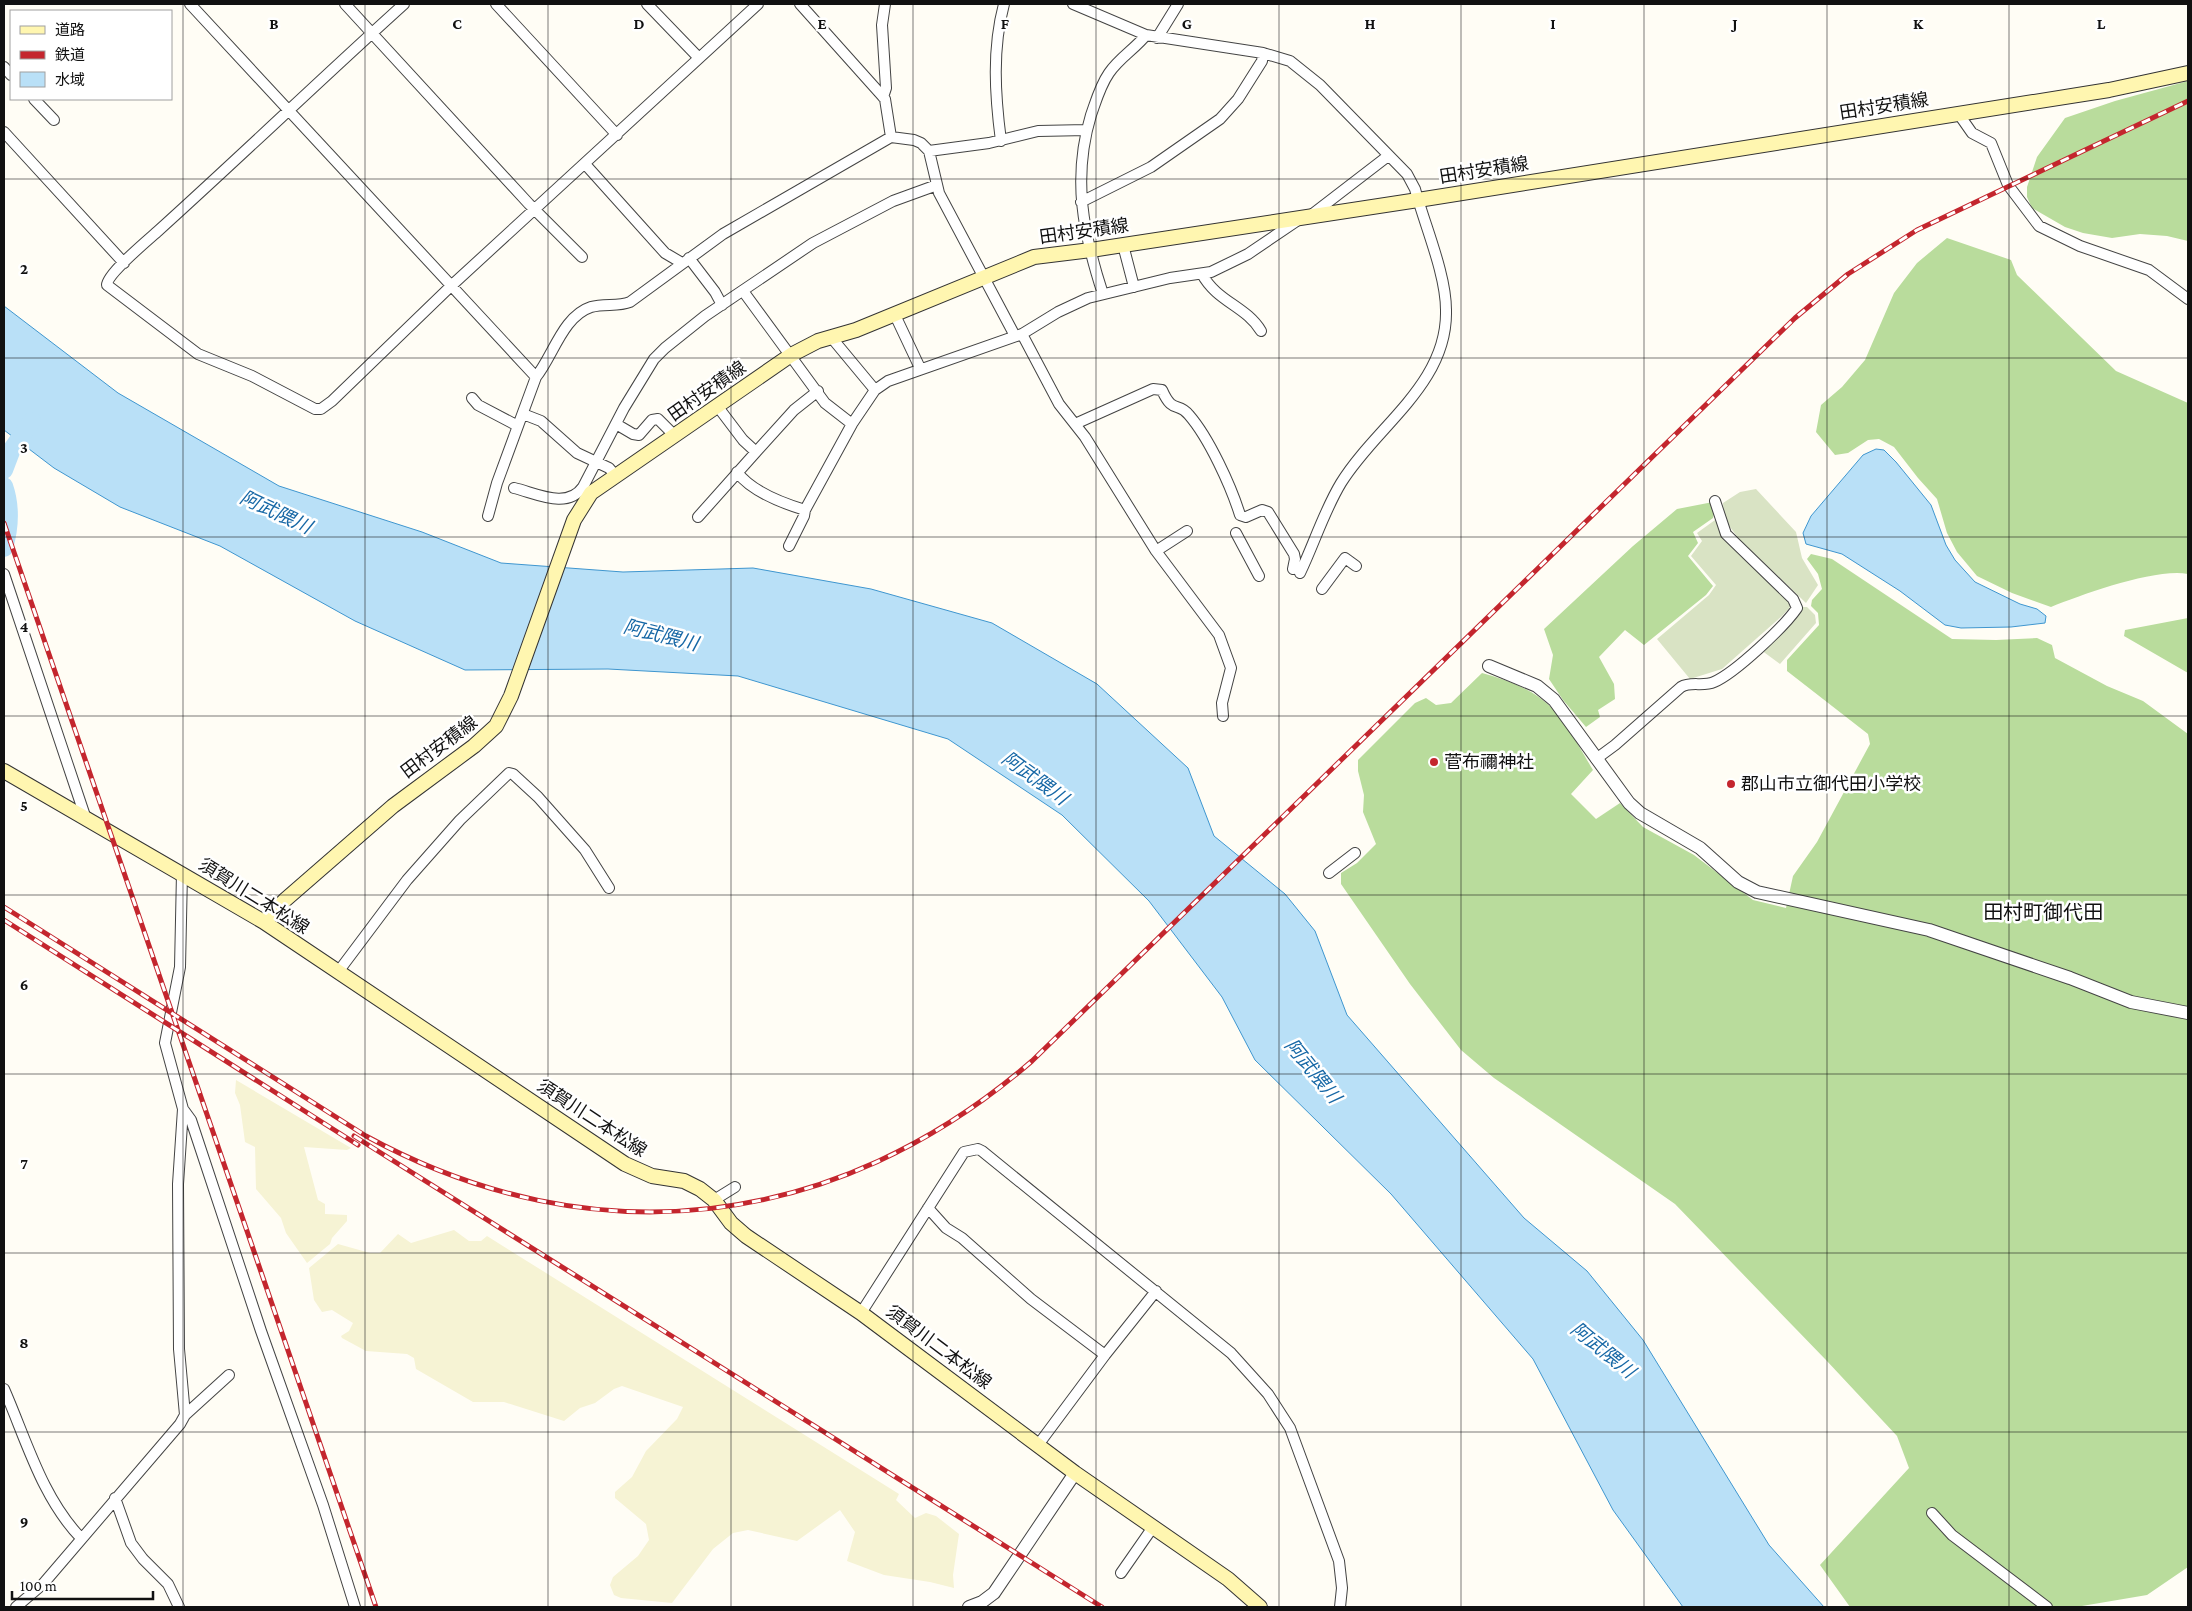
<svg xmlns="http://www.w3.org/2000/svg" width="2192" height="1611" font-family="'Crimson Pro','Noto Sans JP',serif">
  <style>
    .farmland { fill: #f6f3d4 }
    .forest { fill: #b9dc9c }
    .cemetery { fill: #d9e3c4 }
    .water { fill: #b9e0f7; stroke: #3f96cf }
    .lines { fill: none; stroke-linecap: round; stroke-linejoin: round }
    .river { stroke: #b9e0f7; stroke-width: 18 }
    .minor-casing { stroke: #444; stroke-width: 12 }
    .tertiary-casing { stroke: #444; stroke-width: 14 }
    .secondary-casing { stroke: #333; stroke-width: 16 }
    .minor { stroke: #fff; stroke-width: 10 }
    .tertiary { stroke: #fff; stroke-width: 12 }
    .secondary { stroke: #fff6b0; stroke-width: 14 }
    .rail-casing { stroke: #c4262e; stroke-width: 5 }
    .rail { stroke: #fff; stroke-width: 3; stroke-dasharray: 9; stroke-linecap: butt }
    .grid { fill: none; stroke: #111; stroke-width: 1; stroke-opacity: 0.55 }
    .poi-dot { fill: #c4262e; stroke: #fff; stroke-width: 2 }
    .labels { text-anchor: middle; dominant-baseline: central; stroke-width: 5; stroke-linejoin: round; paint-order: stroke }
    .street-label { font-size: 18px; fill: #111; stroke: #fff }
    .poi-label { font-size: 18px; fill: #111; stroke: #fff; text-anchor: start }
    .water-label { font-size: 19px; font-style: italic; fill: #1768a6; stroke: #fff }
    .quarter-label { font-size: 20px; fill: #111; stroke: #fff }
    .grid-label { font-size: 16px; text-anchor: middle; font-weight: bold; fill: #111; stroke: #fff; stroke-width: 5; stroke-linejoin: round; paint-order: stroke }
  </style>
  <rect width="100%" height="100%" fill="#fffdf5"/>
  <!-- farmland -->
  <path class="farmland" d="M 236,1080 L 351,1148 L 347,1150 L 304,1147 L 318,1200 L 325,1204 L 325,1214 L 347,1215 L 347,1221 L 332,1238 L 330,1244 L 307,1263 L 286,1233 L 281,1218 L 256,1189 L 255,1147 L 245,1142 L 240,1105 L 235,1093 Z
    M 454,1230 L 469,1241 L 481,1241 L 487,1236 L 899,1494 L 896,1500 L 915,1518 L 926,1513 L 936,1516 L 959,1534 L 953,1575 L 954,1588 L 930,1582 L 884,1575 L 847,1561 L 855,1532 L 840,1510 L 797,1541 L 748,1530 L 733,1533 L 713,1549 L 672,1603 L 621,1598 L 614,1595 L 610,1585 L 613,1577 L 638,1556 L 649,1540 L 646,1524 L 615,1498 L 615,1492 L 632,1477 L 646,1451 L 677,1419 L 683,1407 L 622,1386 L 614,1389 L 595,1403 L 580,1408 L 564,1421 L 504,1402 L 473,1402 L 416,1369 L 414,1358 L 407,1354 L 366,1351 L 342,1338 L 341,1336 L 349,1331 L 353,1323 L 332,1310 L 322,1312 L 314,1300 L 309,1268 L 338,1244 L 370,1253 L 380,1253 L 398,1234 L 411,1243 Z"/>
  <!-- forest -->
  <path class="forest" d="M 2188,81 L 2188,241 L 2167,236 L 2140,234 L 2112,238 L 2083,233 L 2065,227 L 2032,208 L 2027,197 L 2027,187 L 2037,157 L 2065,118 L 2115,101 Z
    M 1947,238 L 2011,260 L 2017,275 L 2116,371 L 2188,403 L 2188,574 C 2155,568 2084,594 2051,607 L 2012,593 L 1977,576 L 1957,552 L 1947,533 L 1937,499 L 1918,478 L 1894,447 L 1879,439 L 1868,440 L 1848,453 L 1835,455 L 1816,432 L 1821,405 L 1842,387 L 1865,360 L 1894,293 L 1917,263 Z
    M 1713,502 L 1716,505 L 1713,518 L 1693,532 L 1698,543 L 1688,556 L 1713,586 L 1706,595 L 1644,645 L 1625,630 L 1599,657 L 1614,684 L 1615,699 L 1598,710 L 1600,717 L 1586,727 L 1563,700 L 1549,679 L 1553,655 L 1544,629 L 1633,546 L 1677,509 Z
    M 1811,554 L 1832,559 L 1952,639 L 1996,640 L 2037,638 L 2052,645 L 2055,658 L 2107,686 L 2143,701 L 2188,734 L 2188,1567 L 2147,1595 L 2076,1607 L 1850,1607 L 1820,1565 L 1909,1468 L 1897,1436 L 1826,1360 L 1675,1204 L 1494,1078 L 1461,1050 L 1410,984 L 1341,884 L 1341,873 L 1357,863 L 1376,844 L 1363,812 L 1364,795 L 1358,771 L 1358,760 L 1415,703 L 1426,698 L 1436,705 L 1451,703 L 1482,673 C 1507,680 1533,689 1552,708 C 1566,721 1582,752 1593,770 L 1571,794 L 1596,819 L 1620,803 L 1643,827 L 1694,855 L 1753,900 L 1786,908 L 1793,876 L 1817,842 L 1870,744 L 1868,734 L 1787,671 L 1787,660 L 1819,625 L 1818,613 L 1811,606 L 1812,600 L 1822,589 L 1818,574 L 1807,559 Z
    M 2188,618 L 2188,673 L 2124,636 L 2125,630 Z"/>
  <!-- cemetery -->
  <path class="cemetery" d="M 1756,489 L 1796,532 L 1802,558 L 1818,585 L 1806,603 L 1739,539 L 1724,519 L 1723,503 L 1740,492 Z
    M 1715,520 L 1721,531 L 1793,604 L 1782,616 L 1722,669 L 1690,679 L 1657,639 L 1709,595 L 1716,585 L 1691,556 L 1702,541 L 1697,533 Z
    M 1802,607 L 1807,607 L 1815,615 L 1816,623 L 1780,664 L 1761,650 L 1793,619 Z"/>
  <!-- water -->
  <path class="water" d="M 4,306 L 118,393 L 279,486 L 422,532 L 501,563 L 623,572 L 753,568 L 871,589 L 992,623 L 1097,684 L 1188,768 L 1214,836 L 1285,894 L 1315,931 L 1347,1015 L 1524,1218 L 1587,1271 L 1643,1340 L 1769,1545 L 1824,1607 L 1683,1607 L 1613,1510 L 1533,1359 L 1391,1194 L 1255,1060 L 1222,997 L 1149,901 L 1062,815 L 948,739 L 738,676 L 608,669 L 465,670 L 355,621 L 220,546 L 120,507 L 54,468 L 4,430 Z
    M 1876,449 L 1884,450 L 1896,462 L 1931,505 L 1946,545 L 1955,560 L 1975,582 L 2020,604 L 2037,609 L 2046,616 L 2045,623 L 2011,627 L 1961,628 L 1945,625 L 1900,591 L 1842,554 L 1806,544 L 1803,533 L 1811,516 L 1863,455 Z"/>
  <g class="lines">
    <!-- river -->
    <path class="river" d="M 4,470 L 12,449 L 32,421
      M 4,486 C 11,506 10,527 4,548"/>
    <!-- minor casing -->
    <g class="minor-casing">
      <path id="minor" d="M 190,4 L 536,377 C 553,356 563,316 591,307 C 604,303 618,307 630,302 L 723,234 L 891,137 L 914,140 L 921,143 L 929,151 L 939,193 L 1015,336
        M 345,4 L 529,204 L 582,257
        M 404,4 C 321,79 241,156 158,231 C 148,240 107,274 107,285 L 198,354 L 252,376 L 315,409 L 321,409 L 332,401 L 451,286 L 758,4
        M 496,4 L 617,135
        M 647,4 L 699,58
        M 800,4 L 885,99 L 891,137
        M 1073,4 L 1146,35 L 1263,53 L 1290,61 L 1320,85 L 1407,174 L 1415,189 C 1425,226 1446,274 1446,310 C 1448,384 1376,426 1341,483 C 1324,511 1314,544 1300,573
        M 1157,38 L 1178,4
        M 4,67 L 11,75
        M 883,97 L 886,88 L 882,25 L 885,4
        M 34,99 L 54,120
        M 1958,113 L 1972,133 L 1991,143 L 2008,185 L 2039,226 L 2080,246 L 2149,270 L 2188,299
        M 4,132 L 124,263
        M 1001,141 C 995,95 992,49 1004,4
        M 929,151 L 989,143 L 1038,131 L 1087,130
        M 585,164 L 665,253 L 682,263
        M 1081,202 L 1151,167 L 1220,119 L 1238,99 L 1262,61 L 1263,53
        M 1310,216 L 1388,156
        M 1123,245 L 1134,287
        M 689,258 L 715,292 L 722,305
        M 1202,274 C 1217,302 1246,306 1261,331
        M 743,291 L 825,403 L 852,424 L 875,390 L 888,381 L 1022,334 L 1058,312 L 1088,298 L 1170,278 L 1211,272 L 1248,254 L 1298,220
        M 1103,294 C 1083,233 1072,178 1091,115 C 1096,101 1100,86 1109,73 C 1119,58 1136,48 1146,35
        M 895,315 L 920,368
        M 1022,334 L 1059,404 L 1085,437 L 1156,551 L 1219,635 L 1231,668 L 1222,703 L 1223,716
        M 831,337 L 875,390
        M 472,398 L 478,405 L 518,426
        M 718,407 L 743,440 L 756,452 L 794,410 L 818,391
        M 523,414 L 541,421 L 577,453 L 609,468 L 615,475
        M 616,424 L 633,434 L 639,435 L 652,420 L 658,419 L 675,436
        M 1075,424 L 1153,389 L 1162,390 C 1173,415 1178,401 1189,415 C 1209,438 1231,486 1240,515 L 1246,517 L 1262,510 L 1268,512 L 1294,554 L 1295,559 L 1293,569
        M 737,472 C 751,491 782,503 805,510
        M 514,488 C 536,493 567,510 583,487 L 624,408 L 654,359 L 665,348 L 705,316 L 813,243 L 893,201 L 937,185
        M 488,516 L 497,483 L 536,377
        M 698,517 L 756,452
        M 1236,533 L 1259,576
        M 789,546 L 804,516 L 805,510 L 852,424
        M 1156,551 L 1187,531
        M 4,574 L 86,819
        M 1322,589 L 1345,558 L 1356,566
        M 1596,759 L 1615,745 L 1681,687 C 1691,681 1703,687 1714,682 C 1735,673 1784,627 1797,608 L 1793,599 L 1726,534 L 1715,501
        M 182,873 L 180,967 L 165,1043 L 183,1109 L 178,1184 L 179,1349 L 185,1415
        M 1329,873 L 1355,853
        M 338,972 L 407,880 L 460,820 L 509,773 L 513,774 L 538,797 L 585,850 L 609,888
        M 183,1109 L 191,1120 L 261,1331 L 323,1505 L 355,1607
        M 714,1200 L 735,1187
        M 928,1208 L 946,1228 L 962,1238 L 1031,1299 L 1105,1355
        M 861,1313 L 964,1152 L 978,1149 L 982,1151 L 1231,1353 L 1268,1394 L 1290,1428 L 1339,1561 L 1342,1588 L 1340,1607
        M 4,1389 C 26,1439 42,1498 81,1538
        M 1038,1445 L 1105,1355 L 1156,1291
        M 115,1498 L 131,1543 L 143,1559 L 168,1584 L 179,1607
        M 1932,1513 L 1952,1535 L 2047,1607
        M 1121,1573 L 1153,1527
        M 16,1607 L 43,1584 L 180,1424 L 185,1415 L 229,1375"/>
    </g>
    <!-- tertiary casing -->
    <g class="tertiary-casing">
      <path id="tertiary" d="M 1489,666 L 1537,686 L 1554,700 L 1629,803 L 1640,813 L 1700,848 L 1738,882 L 1757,892 L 1929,930 L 2070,978 L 2131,1002 L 2188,1013
        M 969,1607 L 982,1602 L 994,1593 L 1075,1473"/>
    </g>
    <!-- secondary casing -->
    <g class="secondary-casing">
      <path id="secondary" d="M 4,771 L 264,922 L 625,1164 L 652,1176 L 684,1181 L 700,1189 L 714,1200 L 731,1223 L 746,1236 L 861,1313 L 1075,1473 L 1228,1579 L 1260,1607
        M 264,922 L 285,900 L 393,806 L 474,746 L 496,726 L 511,696 L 574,520 L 591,493 L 791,355 L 818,341 L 856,330 L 1034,257 L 1091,250 L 1418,200 L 2109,90 L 2188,73"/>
    </g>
    <!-- minor -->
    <use href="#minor" class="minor"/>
    <!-- tertiary -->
    <use href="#tertiary" class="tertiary"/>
    <!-- secondary -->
    <use href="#secondary" class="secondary"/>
    <!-- rail casing -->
    <g class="rail-casing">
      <path id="rail" d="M 4,523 L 376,1607
        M 4,907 L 366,1136 C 593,1260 837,1230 1032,1061 L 1795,318 L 1848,274 L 1917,230 L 2188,101
        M 4,920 L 358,1145
        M 354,1136 L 1102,1607"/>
    </g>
    <!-- rail -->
    <use href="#rail" class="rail"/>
  </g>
  <!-- grid -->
  <path class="grid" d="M 183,4 L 183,1607M 365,4 L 365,1607M 548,4 L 548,1607M 731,4 L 731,1607M 913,4 L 913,1607M 1096,4 L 1096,1607M 1279,4 L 1279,1607M 1461,4 L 1461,1607M 1644,4 L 1644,1607M 1827,4 L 1827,1607M 2009,4 L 2009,1607M 4,179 L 2188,179M 4,358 L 2188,358M 4,537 L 2188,537M 4,716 L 2188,716M 4,895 L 2188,895M 4,1074 L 2188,1074M 4,1253 L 2188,1253M 4,1432 L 2188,1432"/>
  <!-- markers -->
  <g class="poi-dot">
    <circle cx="1434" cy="762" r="5"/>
    <circle cx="1731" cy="784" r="5"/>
  </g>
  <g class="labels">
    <!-- street labels -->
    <g class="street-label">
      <text transform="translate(1884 106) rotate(-9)">田村安積線</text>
      <text transform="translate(1484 170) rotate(-9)">田村安積線</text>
      <text transform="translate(1084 231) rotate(-8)">田村安積線</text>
      <text transform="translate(707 391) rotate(-35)">田村安積線</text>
      <text transform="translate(439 747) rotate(-37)">田村安積線</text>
      <text transform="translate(254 896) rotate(32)">須賀川二本松線</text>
      <text transform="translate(592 1118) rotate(33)">須賀川二本松線</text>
      <text transform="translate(939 1347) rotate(37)">須賀川二本松線</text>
    </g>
    <!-- poi labels -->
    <g class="poi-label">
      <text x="1444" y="762">菅布禰神社</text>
      <text x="1741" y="784">郡山市立御代田小学校</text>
    </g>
    <!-- water labels -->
    <g class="water-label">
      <text transform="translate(276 512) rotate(25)">阿武隈川</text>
      <text transform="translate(661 635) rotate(14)">阿武隈川</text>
      <text transform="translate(1035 778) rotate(36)">阿武隈川</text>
      <text transform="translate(1313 1071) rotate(51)">阿武隈川</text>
      <text transform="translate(1603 1350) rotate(39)">阿武隈川</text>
    </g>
    <!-- quarter labels -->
    <g class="quarter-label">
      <text x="2043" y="912">田村町御代田</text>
    </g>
  </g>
  <g class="grid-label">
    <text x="274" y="29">B</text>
    <text x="457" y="29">C</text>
    <text x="639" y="29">D</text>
    <text x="822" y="29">E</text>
    <text x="1005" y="29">F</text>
    <text x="1187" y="29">G</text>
    <text x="1370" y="29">H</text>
    <text x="1553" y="29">I</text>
    <text x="1735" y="29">J</text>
    <text x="1918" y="29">K</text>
    <text x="2101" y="29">L</text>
    <text x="24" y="274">2</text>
    <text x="24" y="453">3</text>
    <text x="24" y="632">4</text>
    <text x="24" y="811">5</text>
    <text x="24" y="990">6</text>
    <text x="24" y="1169">7</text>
    <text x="24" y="1348">8</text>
    <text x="24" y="1527">9</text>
  </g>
  <!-- border -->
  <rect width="2192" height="1611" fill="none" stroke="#111111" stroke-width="10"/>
  <!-- legend -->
  <rect x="10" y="10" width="162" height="90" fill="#ffffff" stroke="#a0a0a0"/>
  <rect x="20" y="26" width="25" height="8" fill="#fff6b0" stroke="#a0a0a0"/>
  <text x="55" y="35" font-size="15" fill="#111111">道路</text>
  <rect x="20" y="51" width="25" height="8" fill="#c4262e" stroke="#a0a0a0"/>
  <text x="55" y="60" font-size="15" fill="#111111">鉄道</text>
  <rect x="20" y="72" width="25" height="15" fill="#b9e0f7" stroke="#a0a0a0"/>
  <text x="55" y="85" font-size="15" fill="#111111">水域</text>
  <!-- scale -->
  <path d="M12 1591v8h141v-8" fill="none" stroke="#111111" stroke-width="2.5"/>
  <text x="20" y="1591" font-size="15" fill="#111111" stroke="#ffffff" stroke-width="4" paint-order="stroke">100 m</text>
</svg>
